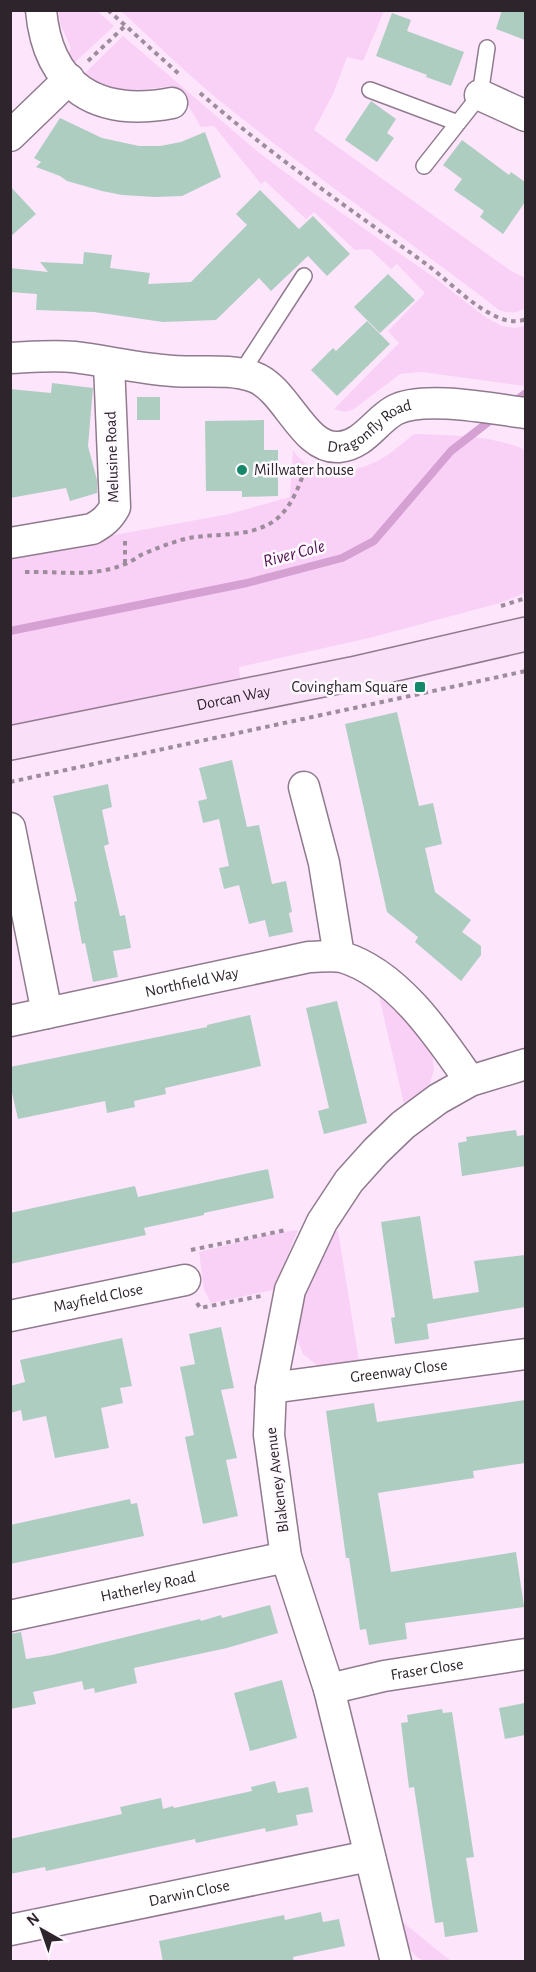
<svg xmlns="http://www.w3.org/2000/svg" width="536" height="1972" font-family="'Alegreya Sans',sans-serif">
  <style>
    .green { fill: #f9d0f6 }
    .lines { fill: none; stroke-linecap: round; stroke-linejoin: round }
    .stream { stroke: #d5a0d2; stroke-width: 8 }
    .building { fill: #aecdc1 }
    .service-casing { stroke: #907b8e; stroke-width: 18 }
    .minor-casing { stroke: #907b8e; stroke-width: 33 }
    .secondary-casing { stroke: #907b8e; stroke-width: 36 }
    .path { stroke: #9d8c9b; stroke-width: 4; stroke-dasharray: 4.5 4.5; stroke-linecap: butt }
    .service { stroke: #fff; stroke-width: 15 }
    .minor { stroke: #fff; stroke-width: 30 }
    .secondary { stroke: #fadff9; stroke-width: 33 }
    .poi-dot { fill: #148869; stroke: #fef9fe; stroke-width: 2 }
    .labels { text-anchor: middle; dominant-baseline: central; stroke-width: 5; stroke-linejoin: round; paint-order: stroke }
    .street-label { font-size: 16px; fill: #2d242c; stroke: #fef9fe }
    .poi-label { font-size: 16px; fill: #2d242c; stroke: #fef9fe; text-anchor: start }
    .water-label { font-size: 18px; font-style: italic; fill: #4f114f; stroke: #fef9fe }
  </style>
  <rect width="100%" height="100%" fill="#fde5fb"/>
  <!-- green -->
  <path class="green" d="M 59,11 L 97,11 L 114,26 L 71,66 L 66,61 L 71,48 L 60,23 Z
    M 121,11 L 384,11 L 363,61 L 347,57 L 333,94 L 314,130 L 511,271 L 525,278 L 525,308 C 516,314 509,313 499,310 C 409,240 314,177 225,105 C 189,76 155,42 121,11 Z
    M 123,36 L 258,152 L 313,193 L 435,278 L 485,317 L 502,326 L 515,328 L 525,326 L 525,386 L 422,372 L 400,374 L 354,409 L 345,412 L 334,409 L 399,343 L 388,331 L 425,293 L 397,264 L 391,269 L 370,249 L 355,250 L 314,212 L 306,219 L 265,181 L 261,184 L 214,126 L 201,127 L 185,100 L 170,86 C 132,92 116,92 81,77 Z
    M 414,434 C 448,435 494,435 525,450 L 525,593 L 500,603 L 369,638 L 239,667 L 240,678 L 11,729 L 11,554 L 229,514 L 290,497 L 293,450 C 311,478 348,475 375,462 C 389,456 401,444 414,434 Z
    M 378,992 L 404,1016 L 431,1045 L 434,1070 L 430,1083 L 405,1108 Z
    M 298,1230 L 273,1290 L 211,1303 L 204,1290 L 199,1252 L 271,1234 Z
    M 331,1231 L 338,1231 L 359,1361 L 331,1367 L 318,1366 L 303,1354 L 296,1335 L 305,1287 Z
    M 400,1920 L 451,1961 C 444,1961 433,1963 426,1961 C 408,1957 404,1935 400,1920 Z"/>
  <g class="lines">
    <!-- stream -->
    <path class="stream" d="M 511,404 L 526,393
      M 10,631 L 247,583 L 342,558 L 374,541 L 451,451 L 496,416"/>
  </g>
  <!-- building -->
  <path class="building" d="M 502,10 L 525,10 L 525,40 L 496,29 Z
    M 392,13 L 411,20 L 407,31 L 464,52 L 451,86 L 426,77 L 427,75 L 376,56 Z
    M 371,101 L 396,119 L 387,133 L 394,138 L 377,162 L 345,140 Z
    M 60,118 L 102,138 L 139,146 L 160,146 L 181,142 L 205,132 L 221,177 L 182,196 L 155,197 L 122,195 L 102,191 L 67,181 L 60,176 L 36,167 L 41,162 L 34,158 Z
    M 462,140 L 509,175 L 511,172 L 525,182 L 525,202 L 503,234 L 480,217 L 484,211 L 454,190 L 462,179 L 443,165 Z
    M 10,186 L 36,214 L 10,237 Z
    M 260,190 L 299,229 L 313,216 L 350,254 L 327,276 L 308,256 L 271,291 L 259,278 L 216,320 L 163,322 L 94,312 L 36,310 L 37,294 L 10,292 L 10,268 L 48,272 L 40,262 L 83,264 L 84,252 L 112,255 L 110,268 L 150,273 L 148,284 L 191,282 L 247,225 L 236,214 Z
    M 388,274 L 415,300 L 380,333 L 354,307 Z
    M 367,321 L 390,344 L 337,396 L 311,370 L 333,348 L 336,351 Z
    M 52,383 L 93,388 L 88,446 L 97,480 L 97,493 L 70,501 L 66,488 L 10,498 L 10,389 L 51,393 Z
    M 137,397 L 160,397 L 160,420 L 137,420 Z
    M 264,420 L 264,450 L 278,450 L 278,496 L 242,497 L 242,491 L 206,491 L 205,421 Z
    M 397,712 L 419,806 L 433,803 L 442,844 L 425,848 L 435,892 L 471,920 L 462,932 L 481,946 L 481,955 L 461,981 L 415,942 L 418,937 L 387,912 L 345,724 Z
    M 232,760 L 247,827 L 259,825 L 272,884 L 286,881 L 292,912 L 289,913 L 293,932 L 269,937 L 265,920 L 249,924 L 239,885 L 224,889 L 219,868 L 229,866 L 219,819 L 203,823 L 198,801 L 207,799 L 199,768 Z
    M 108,784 L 112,807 L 102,810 L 109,844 L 104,846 L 120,916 L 125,915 L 131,948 L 113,951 L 118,977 L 93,982 L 85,943 L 82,944 L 74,902 L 77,901 L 53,796 Z
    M 337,1001 L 367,1123 L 324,1134 L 318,1111 L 329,1108 L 306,1008 Z
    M 250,1015 L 261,1066 L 165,1088 L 166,1094 L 134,1101 L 135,1107 L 107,1113 L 105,1101 L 18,1119 L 10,1084 L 10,1067 L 207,1027 L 207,1025 Z
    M 516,1130 L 517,1136 L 525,1135 L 525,1166 L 462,1176 L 458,1143 L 467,1141 L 466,1137 Z
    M 268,1169 L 274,1198 L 204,1213 L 204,1215 L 144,1228 L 146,1235 L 10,1264 L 10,1213 L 135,1186 L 138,1197 Z
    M 420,1216 L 433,1299 L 479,1292 L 474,1261 L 525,1255 L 525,1307 L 427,1324 L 429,1339 L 395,1344 L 391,1318 L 395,1317 L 381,1222 Z
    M 221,1327 L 234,1388 L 221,1390 L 237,1458 L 226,1460 L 238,1516 L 203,1524 L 185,1437 L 194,1435 L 180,1367 L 195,1364 L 189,1334 Z
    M 122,1338 L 132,1386 L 120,1388 L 123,1403 L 101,1408 L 109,1448 L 55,1458 L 46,1416 L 23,1421 L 21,1410 L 10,1413 L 10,1386 L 25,1382 L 20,1360 Z
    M 525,1400 L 525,1463 L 473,1471 L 474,1478 L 378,1493 L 391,1572 L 516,1552 L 524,1607 L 405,1623 L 407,1639 L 369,1645 L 366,1629 L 360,1630 L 349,1558 L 346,1558 L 326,1411 L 374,1403 L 377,1422 Z
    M 130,1499 L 131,1504 L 137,1503 L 144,1536 L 10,1564 L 10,1525 Z
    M 270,1605 L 278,1633 L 227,1648 L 134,1668 L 137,1683 L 95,1693 L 94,1688 L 84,1690 L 82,1681 L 33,1692 L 36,1704 L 10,1709 L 10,1634 L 21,1632 L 26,1659 L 52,1655 L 200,1619 L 201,1621 L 221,1615 L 222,1618 Z
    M 282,1680 L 297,1738 L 250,1751 L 234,1693 Z
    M 525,1703 L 525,1735 L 505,1739 L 499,1708 Z
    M 442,1709 L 443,1713 L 452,1712 L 474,1857 L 466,1858 L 478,1932 L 445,1937 L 443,1922 L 435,1923 L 414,1787 L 409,1788 L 401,1723 L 408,1722 L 407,1715 Z
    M 275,1781 L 278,1793 L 308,1787 L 313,1812 L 296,1815 L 298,1825 L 266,1832 L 265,1828 L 196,1843 L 195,1839 L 46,1871 L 45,1867 L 10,1874 L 10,1839 L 122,1814 L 120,1807 L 161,1798 L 163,1809 L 173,1806 L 174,1808 L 252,1791 L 251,1787 Z
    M 321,1912 L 323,1922 L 339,1919 L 345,1946 L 293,1957 L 294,1962 L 163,1962 L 159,1941 L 284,1915 L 285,1920 Z"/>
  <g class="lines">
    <!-- service casing -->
    <g class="service-casing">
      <path id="service" d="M 370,90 L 458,123
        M 424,166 L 480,95 L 487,48
        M 241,373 L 304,276"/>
    </g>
    <!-- minor casing -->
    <g class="minor-casing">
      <g id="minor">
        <path d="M 41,10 C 48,88 98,117 172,103"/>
        <path d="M 480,95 L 526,116"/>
        <path d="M 10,136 L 69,79"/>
        <path id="s1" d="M 10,358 C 32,357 53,355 74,357 C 107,361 140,369 173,371 C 200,373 229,368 254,377 C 287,389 303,450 339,447 C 364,445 376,420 395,410 C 424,395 493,409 526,413"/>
        <path d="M 10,543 L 92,529 C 103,523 109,518 115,507 L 109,364"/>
        <path d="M 304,787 L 324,863 L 339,956"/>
        <path d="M 10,828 L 47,1013"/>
        <path id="s2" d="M 10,1021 L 309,957 C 319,957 332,955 342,957 C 397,973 439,1036 470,1081"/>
        <path id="s3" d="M 10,1316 L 185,1280"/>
        <path id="s4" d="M 271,1388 L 526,1354"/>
        <path id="s5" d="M 10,1616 L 286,1557"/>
        <path id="s6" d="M 329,1689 L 384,1676 L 526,1654"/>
        <path id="s7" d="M 10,1930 L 369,1856"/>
        <path d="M 396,1962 L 329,1689 L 286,1557 L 269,1435 L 271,1388 L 290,1290 L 322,1222 L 349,1181 L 376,1151 L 403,1125 L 438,1099 L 470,1081 L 526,1064"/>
      </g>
    </g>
    <!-- secondary casing -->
    <g class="secondary-casing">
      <g id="secondary">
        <path id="s8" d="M 10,743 L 352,674 L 526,634"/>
      </g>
    </g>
    <!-- path -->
    <path class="path" d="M 108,10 L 179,74
      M 88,61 L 125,26
      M 200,93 C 270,154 347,207 422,261 C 446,278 469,304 495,316 C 505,321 516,323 526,319
      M 125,541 L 125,563
      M 25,572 C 58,571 93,578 125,564 C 131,562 136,558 141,555 C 157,548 172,542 189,538 C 216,533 249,538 274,521 C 291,509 299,486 306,467
      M 501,606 L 526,598
      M 10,782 L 526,671
      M 191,1250 L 286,1230
      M 197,1303 L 200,1308 L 261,1296"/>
    <!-- service -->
    <use href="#service" class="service"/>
    <!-- minor -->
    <use href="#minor" class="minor"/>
    <!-- secondary -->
    <use href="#secondary" class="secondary"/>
  </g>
  <!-- markers -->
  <g class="poi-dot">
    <circle cx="242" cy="470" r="6"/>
    <rect x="414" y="681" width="12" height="12" rx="3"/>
  </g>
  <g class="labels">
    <!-- street labels -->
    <g class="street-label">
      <text stroke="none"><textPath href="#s1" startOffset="396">Dragonfly Road</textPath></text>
      <text transform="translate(112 457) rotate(-92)">Melusine Road</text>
      <text stroke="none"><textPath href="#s8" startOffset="228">Dorcan Way</textPath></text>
      <text stroke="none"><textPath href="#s2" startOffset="186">Northfield Way</textPath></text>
      <text stroke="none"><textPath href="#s3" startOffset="90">Mayfield Close</textPath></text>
      <text stroke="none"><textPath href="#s4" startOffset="129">Greenway Close</textPath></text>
      <text transform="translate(277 1480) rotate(-97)">Blakeney Avenue</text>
      <text stroke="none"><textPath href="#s5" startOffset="141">Hatherley Road</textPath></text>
      <text stroke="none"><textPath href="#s6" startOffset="100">Fraser Close</textPath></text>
      <text stroke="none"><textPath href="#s7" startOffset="183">Darwin Close</textPath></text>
    </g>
    <!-- poi labels -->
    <g class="poi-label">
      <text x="254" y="470">Millwater house</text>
      <text x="408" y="687" text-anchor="end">Covingham Square</text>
    </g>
    <!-- water labels -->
    <g class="water-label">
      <text transform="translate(294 554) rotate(-15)">River Cole</text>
    </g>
  </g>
  <!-- border -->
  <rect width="536" height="1972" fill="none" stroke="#2d242c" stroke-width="24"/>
  <!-- north arrow -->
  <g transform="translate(42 1930) rotate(320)" stroke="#fef9fe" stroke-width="4.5" paint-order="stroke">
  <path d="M0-4.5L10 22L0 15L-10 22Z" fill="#2d242c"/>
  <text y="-9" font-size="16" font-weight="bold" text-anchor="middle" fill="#2d242c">N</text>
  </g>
</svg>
